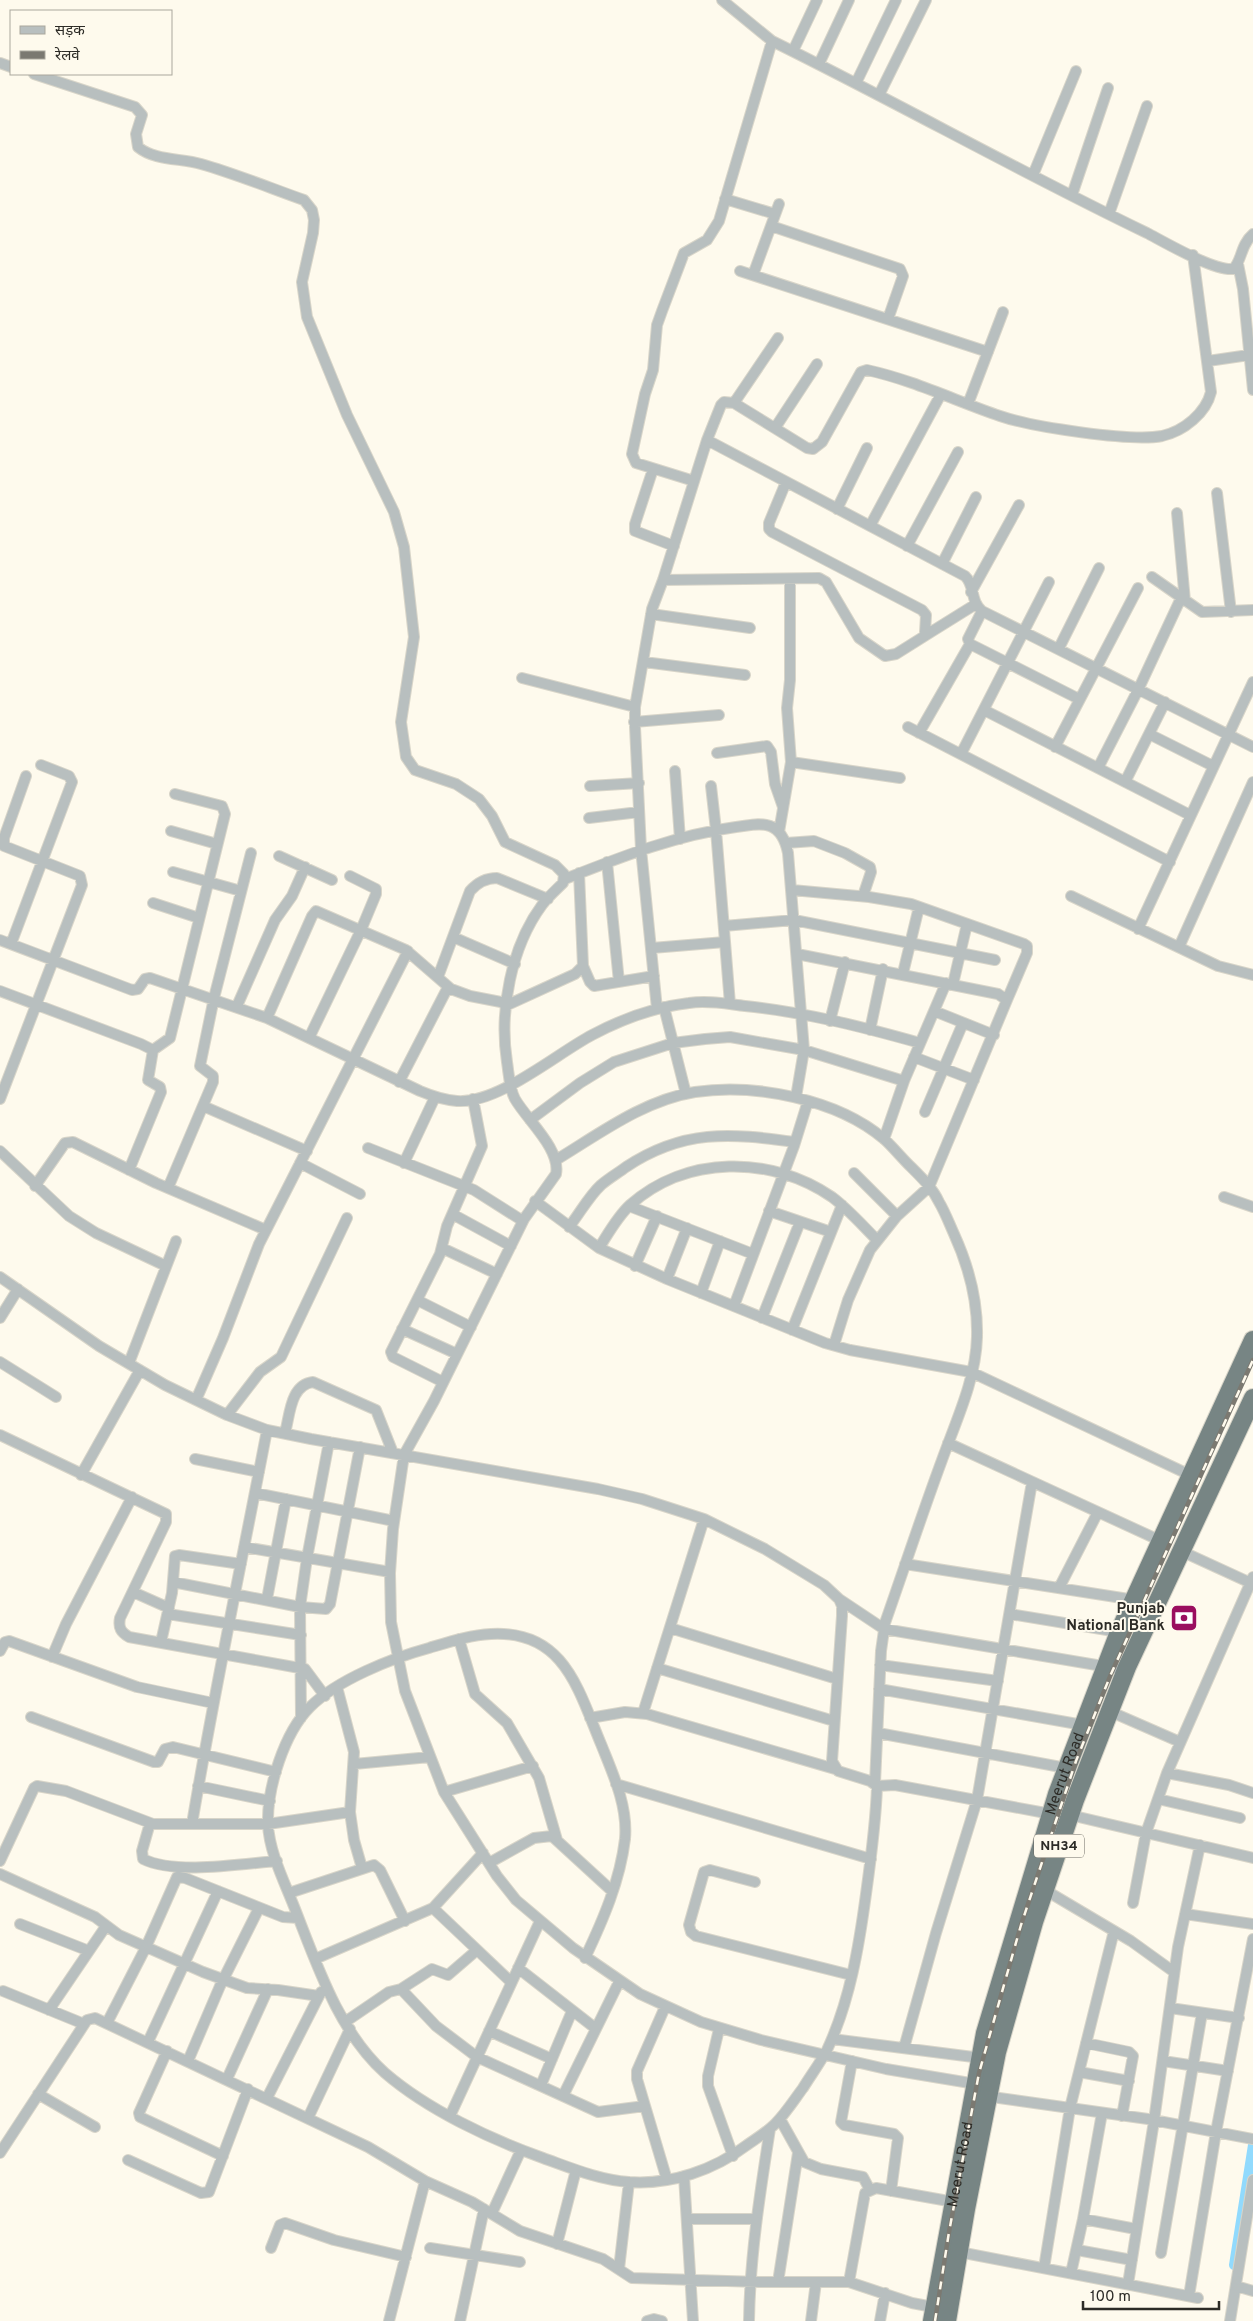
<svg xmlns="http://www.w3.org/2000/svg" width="1253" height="2321" font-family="Overpass,'Noto Sans Devanagari',sans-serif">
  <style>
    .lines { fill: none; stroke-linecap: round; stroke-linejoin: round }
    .canal { stroke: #91dafd; stroke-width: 10 }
    .minor-casing { stroke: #d8d5c9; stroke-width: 12 }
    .trunk-casing { stroke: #d8d5c9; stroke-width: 20 }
    .minor { stroke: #b8bfbf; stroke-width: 10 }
    .trunk { stroke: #778584; stroke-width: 18 }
    .rail-casing { stroke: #7b7971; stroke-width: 4.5 }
    .rail { stroke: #fefaed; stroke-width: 2.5; stroke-dasharray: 8; stroke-linecap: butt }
    .labels { text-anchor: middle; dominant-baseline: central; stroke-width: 4; stroke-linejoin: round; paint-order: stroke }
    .shield { fill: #fefaed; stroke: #6b6962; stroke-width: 1 }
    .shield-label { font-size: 14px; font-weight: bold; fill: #2c2b26 }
    .poi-label { font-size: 15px; font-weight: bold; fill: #2c2b26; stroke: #fefaed; text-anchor: end }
    .street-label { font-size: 15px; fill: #2c2b26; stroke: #fefaed }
  </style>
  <rect width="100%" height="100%" fill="#fefaed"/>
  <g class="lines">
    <!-- canal -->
    <path class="canal" d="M 1234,2265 L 1253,2145"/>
    <!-- minor casing -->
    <g class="minor-casing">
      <path id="minor" d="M 722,0 L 772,41 C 898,103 1020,172 1147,233 C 1166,243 1214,271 1233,269 C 1242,262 1240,245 1253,234
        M 793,51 L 817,0
        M 0,63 L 11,67
        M 819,64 L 849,0
        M 34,74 L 135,107 L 142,115 L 136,134 L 138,147 C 155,161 181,158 201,164 C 236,174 270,188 304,200 L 312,210 L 314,220 L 313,233 L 302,282 L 307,317 L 347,415 L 394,512 L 404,547 L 414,637 L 401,722 L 406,757 L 415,770 L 456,784 L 479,799 L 492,816 L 505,842 L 555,865 L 564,874 L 563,883 C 556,890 548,897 542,905 C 511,947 499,1011 507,1062 C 509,1074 509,1088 515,1099 C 527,1120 561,1149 556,1174 L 524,1219 L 434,1401 L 404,1455 L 393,1529 L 390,1573 L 391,1622 L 405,1691 L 444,1792 L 497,1876 L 516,1900 L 573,1948 L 640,1994 L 701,2022 L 761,2040 L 886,2069 L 976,2084
        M 856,83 L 896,0
        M 879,95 L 926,0
        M 1033,175 L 1076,71
        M 1072,195 L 1108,88
        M 725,199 L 775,214
        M 1109,214 L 1147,106
        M 771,226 L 900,269 L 903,276 L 888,319
        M 1238,264 L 1243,289 L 1253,390
        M 740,271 L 988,352
        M 753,275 L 779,204
        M 1208,361 L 1249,355
        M 734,403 L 778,338
        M 968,404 L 1003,312
        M 775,428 L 817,364
        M 707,440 L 965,576 C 975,585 970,601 982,611 L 1253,747
        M 653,469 L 635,524 L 635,531 L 674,546
        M 694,481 L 636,463 L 632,454 L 645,394 L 653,370 L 657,325 L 662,311 L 684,253 L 707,240 L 719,221 L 772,41
        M 786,482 L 769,523 L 769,529 L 772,532 L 922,610 L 926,615 L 925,632 L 931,632 L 976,604
        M 1217,493 L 1231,612
        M 837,509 L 867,448
        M 1177,513 L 1185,601
        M 870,526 L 941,394
        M 907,546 L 958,452
        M 942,564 L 976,497
        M 1152,577 L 1202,612 L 1253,610
        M 663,580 L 819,578 L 826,582 L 859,638 L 885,656 L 896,654 L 931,632
        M 971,592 L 1019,505
        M 982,611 L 968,639 L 970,644 L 1079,699
        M 651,614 L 750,628
        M 1059,648 L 1099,568
        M 644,662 L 745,675
        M 522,678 L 635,707
        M 984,710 L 1190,815
        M 634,722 L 719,715
        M 908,727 L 1170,862
        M 919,733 L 970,644
        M 1149,734 L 1213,766
        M 1055,747 L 1138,588
        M 717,753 L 767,746 L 771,752 L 775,784 L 783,807
        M 961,754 L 1049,582
        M 791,762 L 900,778
        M 1098,768 L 1139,688 L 1181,598
        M 675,771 L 680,839
        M 1125,782 L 1165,702
        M 590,786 L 639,783
        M 711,786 L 716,830 L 730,1004
        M 589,818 L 639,812
        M 171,831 L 217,844
        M 779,832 L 791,762 L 787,708 L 790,680 L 790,579
        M 786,843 L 814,841 L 845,853 L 870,867 L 871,872 L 863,896
        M 279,856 L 332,880
        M 607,862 L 619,982
        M 173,872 L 241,891
        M 565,879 C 621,857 676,835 736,827 C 747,826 759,822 770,826 C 781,830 786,843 788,853 L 804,1050 L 796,1097
        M 792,890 L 869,897 L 911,904 L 1024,944 L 1027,946 L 1027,953 L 1007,1000
        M 1071,896 L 1218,966 L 1253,975
        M 153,903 L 199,918
        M 724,926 L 794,920 L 995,960
        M 1138,929 L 1253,682
        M 453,937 L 515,964
        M 0,940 L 132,990 L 138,989 L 145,979 L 150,978 L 267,1018 L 420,1091 C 432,1096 444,1100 457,1101 C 498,1104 556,1054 592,1035 C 622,1019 655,1007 689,1003 C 708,1000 727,1004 745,1006 C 805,1012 863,1027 920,1043
        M 11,944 L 72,782 L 69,776 L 41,765
        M 1179,947 L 1253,782
        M 652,948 L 725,942
        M 797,954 L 998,994 L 1007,1000 L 929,1187 L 897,1216 L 870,1250 L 848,1300 L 834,1345
        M 583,966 L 590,982 L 594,986 L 654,976
        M 903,973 L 919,907
        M 438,977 L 470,891 C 477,883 486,878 497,878 L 548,899
        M 953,984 L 967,924
        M 0,991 L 141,1044 L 153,1050 L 148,1080 L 160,1087 L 161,1092 L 129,1170
        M 237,1006 L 275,920 L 292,896 L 305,867
        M 505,1006 L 575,974 L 583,966 L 579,873
        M 664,1007 L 686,1094
        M 657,1009 L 641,849 L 635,727 L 635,707 L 652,609 L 663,580 L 707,440 L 721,405 L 724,402 L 734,403 L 807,448 L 813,449 L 822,442 L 861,372 L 867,370 C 913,380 956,401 1000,416 C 1032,427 1131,442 1162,436 C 1184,431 1206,413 1211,392 L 1193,255
        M 934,1011 L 994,1035
        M 267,1018 L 312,916 L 316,911 L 406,950 L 451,989 L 470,996 L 506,1003
        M 830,1021 L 845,962
        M 870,1030 L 883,969
        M 309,1038 L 361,930 L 376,894 L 376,889 L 350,876
        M 153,1050 L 170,1038 L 225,814 L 222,806 L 175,794
        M 914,1057 L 974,1080
        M 399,1082 L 448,987
        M 0,1099 L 82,885 L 80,876 L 4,846 L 4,838 L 26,776
        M 203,1106 L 307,1151
        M 925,1112 L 963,1023
        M 530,1120 L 580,1083 L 614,1062 L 673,1043 L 705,1039 L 730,1037 L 804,1050 L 904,1081
        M 884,1139 L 904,1081 L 946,983
        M 368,1148 L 474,1190 L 523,1221
        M 0,1151 L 69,1216 L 96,1233 L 166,1266
        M 556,1160 C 599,1134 644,1100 695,1092 C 754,1083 837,1099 884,1139 C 892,1146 900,1156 908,1164 C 920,1176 932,1187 939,1202 C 945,1212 949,1223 954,1234 C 969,1267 978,1300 977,1337 C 976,1379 956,1421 942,1460 C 922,1514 904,1569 885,1623 L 881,1651 L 875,1783
        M 300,1163 L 360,1194
        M 404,1163 L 435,1097
        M 854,1173 L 897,1216
        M 35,1186 L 65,1143 L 73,1142 L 156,1183 L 266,1230
        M 168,1188 L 213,1082 L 213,1076 L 200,1066 L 214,998 L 251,853
        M 1224,1197 L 1253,1207
        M 535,1201 L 599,1248 L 667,1279 L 825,1343 L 850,1350 L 971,1372 L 1190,1475
        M 629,1206 L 753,1254
        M 769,1211 L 831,1232
        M 454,1215 L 511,1246
        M 569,1227 C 580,1213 589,1196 601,1185 C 609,1178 618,1173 626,1167 C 683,1129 730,1133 795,1142
        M 442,1248 L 497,1274
        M 599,1248 C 608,1234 617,1217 630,1205 C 686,1155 771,1155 832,1197 C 848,1209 862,1225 876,1239
        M 635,1266 L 657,1216
        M 0,1277 L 99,1346 L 165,1385 L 227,1415 L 267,1430 L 311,1439 L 598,1489 L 642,1499 L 704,1519 L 765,1549 L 824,1585 L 839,1599 L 842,1606 L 842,1616 L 832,1761 L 838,1771 L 870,1781 L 877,1786 C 876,1822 871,1858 866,1894 C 859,1946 850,2001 827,2050 C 820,2063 811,2075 803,2088 C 794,2100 786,2113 775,2124 C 767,2132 757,2138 747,2145 C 714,2170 671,2185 629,2182 C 599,2180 571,2168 543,2158 C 490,2139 428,2110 385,2073 C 339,2032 317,1965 295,1909 C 285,1883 269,1852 268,1824 C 267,1788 284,1733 310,1707 C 337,1680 392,1658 429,1648 C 449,1642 470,1635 491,1634 C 564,1630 578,1689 601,1744 C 613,1774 628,1806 625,1839 C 620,1881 603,1920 585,1958
        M 667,1279 L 687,1228
        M 701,1293 L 720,1241
        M 417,1300 L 471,1327
        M 734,1306 L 794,1146 L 808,1101
        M 0,1318 L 18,1289
        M 762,1318 L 800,1222
        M 402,1329 L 457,1354
        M 792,1330 L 842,1205
        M 0,1362 L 56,1397
        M 129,1363 L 176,1241
        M 443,1382 L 393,1357 L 391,1352 L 440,1254 L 447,1226 L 482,1146 L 473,1099
        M 196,1400 L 223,1338 L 259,1244 L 408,951
        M 227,1415 L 260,1372 L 281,1357 L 347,1218
        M 285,1433 C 290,1415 290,1385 313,1382 L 376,1410 L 393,1453
        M 0,1435 L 166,1514 L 166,1522 L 120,1618 C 118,1628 121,1632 129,1637 L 305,1669 L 325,1696
        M 948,1443 L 1161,1541
        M 195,1459 L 259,1472
        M 81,1475 L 140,1370
        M 255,1493 L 394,1521
        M 244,1547 L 390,1572
        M 1181,1551 L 1253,1584
        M 905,1564 L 1135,1600
        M 173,1582 L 300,1607 L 326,1609 L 330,1604 L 360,1447
        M 1059,1588 L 1098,1512
        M 133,1592 L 169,1608
        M 267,1599 L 286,1499
        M 839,1599 L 884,1629 L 1126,1670
        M 168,1614 L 301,1635
        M 1010,1614 L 1119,1632
        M 670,1628 L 837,1679
        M 459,1639 L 475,1694 L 507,1723 L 539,1778 L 557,1840
        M 161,1642 L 172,1593 L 175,1556 L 179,1555 L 241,1564
        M 0,1651 L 5,1642 L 9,1641 L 137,1687 L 213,1703
        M 52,1657 L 66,1624 L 132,1497
        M 880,1665 L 998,1681
        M 657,1668 L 834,1721
        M 337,1687 L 354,1752 L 350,1812 L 354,1840 L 362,1868
        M 879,1689 L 1083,1725
        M 1109,1711 L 1180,1742
        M 643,1713 L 704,1519
        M 31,1717 L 154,1762 L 158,1762 L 165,1749 L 173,1747 L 276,1772
        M 301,1718 L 300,1607 L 307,1558 L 329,1442
        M 590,1718 L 625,1712 L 647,1714 L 835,1769
        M 878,1733 L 1066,1768
        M 354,1764 L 430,1757
        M 1167,1773 L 1229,1785 L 1253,1793
        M 616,1784 L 871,1859
        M 198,1786 L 270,1801
        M 877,1786 L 895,1785 L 1051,1814
        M 444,1792 L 533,1766
        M 1158,1799 L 1240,1818
        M 1070,1815 L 1253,1858
        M 150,1823 L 142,1851 L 143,1859 C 175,1875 241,1864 277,1861
        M 192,1824 C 214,1692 242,1561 267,1430
        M 0,1861 L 34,1788 L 37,1786 L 66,1791 L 153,1824 L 268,1824 L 350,1812
        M 489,1863 L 534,1838 L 552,1836 L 612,1891
        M 0,1874 L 95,1917 L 119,1935 L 203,1972 L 247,1988 L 278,1990 L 319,1996
        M 755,1882 L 710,1870 L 704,1872 L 689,1925 L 691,1932 L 696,1936 L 851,1975
        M 1045,1890 L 1131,1941 L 1174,1972
        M 289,1893 L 374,1865 L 380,1870 L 405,1921
        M 1133,1903 L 1146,1833 L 1167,1773 L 1253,1577
        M 433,1908 L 511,1982
        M 1185,1914 L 1253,1924
        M 20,1924 L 89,1951
        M 315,1959 L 433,1908 L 483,1853
        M 518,1968 L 595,2028
        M 401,1989 L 432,1969 L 448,1975 L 477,1950
        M 3,1991 L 84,2024
        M 665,2007 L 637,2071 L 637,2079 L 667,2180
        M 1170,2008 L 1239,2018
        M 49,2010 L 106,1926
        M 345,2022 L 389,1992 L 401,1989 L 436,2026 L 477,2057 L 598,2112 L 645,2106
        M 107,2023 L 146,1947 L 177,1877 L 185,1878 L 283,1917 L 298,1918
        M 719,2029 L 708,2076 L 708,2086 L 733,2156
        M 489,2031 L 552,2059
        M 832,2039 L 981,2058
        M 148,2042 L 218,1891
        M 1086,2043 L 1129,2052 L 1133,2056 L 1122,2116
        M 904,2048 L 936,1933 L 977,1800 L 1032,1482
        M 167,2051 L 139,2113 L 140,2117 L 223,2156
        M 188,2061 L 220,1986 L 259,1908
        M 852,2061 L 841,2122 L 844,2125 L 894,2134 L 898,2138 L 891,2191
        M 1163,2061 L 1228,2071
        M 1079,2072 L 1129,2081
        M 227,2079 L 268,1989
        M 541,2085 L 572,2011
        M 38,2094 L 95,2127
        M 563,2096 L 619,1982
        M 985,2096 L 1148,2119 L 1253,2139
        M 267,2098 L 321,1992
        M 450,2116 L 540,1921
        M 308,2118 L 350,2029
        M 780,2119 L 804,2162 L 821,2169 L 863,2177 L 870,2190
        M 0,2153 L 87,2020 L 95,2018 L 368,2147 L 425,2181 L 472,2202 L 520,2231 L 603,2259 L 632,2278 L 759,2282 L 849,2282 L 912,2303 L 933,2307
        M 128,2160 L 201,2193 L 209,2192 L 248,2089
        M 684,2176 L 693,2321
        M 492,2213 L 521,2150
        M 688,2219 L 755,2219
        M 1083,2219 L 1136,2229
        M 557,2244 L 576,2170
        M 271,2248 L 280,2225 L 285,2223 L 334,2240 L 406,2257
        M 430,2248 L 520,2262
        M 1077,2250 L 1132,2260
        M 959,2252 L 1198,2298
        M 1161,2253 L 1202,2013
        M 1044,2268 L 1070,2108 L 1114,1931
        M 619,2269 L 629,2182
        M 1071,2273 L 1083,2219 L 1102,2113
        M 778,2282 L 798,2153
        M 849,2282 L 865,2193 L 876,2188 L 954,2202
        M 1128,2284 L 1154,2121 L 1178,1947 L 1200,1845
        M 1236,2286 L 1253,2291
        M 1189,2296 L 1216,2132 L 1253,1939
        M 389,2321 L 425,2181
        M 460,2321 L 484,2209
        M 647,2321 L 654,2319 L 662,2321
        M 749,2321 C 750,2256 760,2193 770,2129
        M 811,2321 L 816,2282
        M 880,2321 L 885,2293
        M 1230,2321 L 1253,2180"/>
    </g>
    <!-- trunk casing -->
    <g class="trunk-casing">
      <g id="trunk">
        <path id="s1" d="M 932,2321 L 985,2033 L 1057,1794 L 1119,1632 L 1253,1340"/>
        <path d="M 947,2321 L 966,2209 L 997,2052 L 1034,1922 L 1075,1800 L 1127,1667 L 1253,1398"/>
      </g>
    </g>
    <!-- minor -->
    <use href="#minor" class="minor"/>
    <!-- trunk -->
    <use href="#trunk" class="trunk"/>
    <!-- rail casing -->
    <g class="rail-casing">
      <path id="rail" d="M 935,2321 L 949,2232 L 979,2073 L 1021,1925 L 1076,1761 L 1111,1674 L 1253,1360"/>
    </g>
    <!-- rail -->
    <use href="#rail" class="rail"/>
  </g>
  <!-- icons -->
  <defs>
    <g id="bank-square" transform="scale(1.4375)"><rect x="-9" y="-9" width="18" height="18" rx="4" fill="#9a0e5f" stroke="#fefaed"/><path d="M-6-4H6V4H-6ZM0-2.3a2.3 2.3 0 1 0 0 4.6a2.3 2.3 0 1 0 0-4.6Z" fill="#fff"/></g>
  </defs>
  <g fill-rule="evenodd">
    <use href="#bank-square" x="1184" y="1618"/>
  </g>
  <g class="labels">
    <!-- shield labels -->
    <rect class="shield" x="1034" y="1834.5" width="50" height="23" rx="4"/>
    <g class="shield-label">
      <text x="1059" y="1846">NH34</text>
    </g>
    <!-- poi labels -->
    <g class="poi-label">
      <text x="1165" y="1609">Punjab<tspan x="1165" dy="17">National Bank</tspan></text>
    </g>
    <!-- street labels -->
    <g class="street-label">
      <text stroke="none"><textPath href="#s1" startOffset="564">Meerut Road</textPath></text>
      <text stroke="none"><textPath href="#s1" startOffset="159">Meerut Road</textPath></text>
    </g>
  </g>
  <!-- legend -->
  <rect x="10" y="10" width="162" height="65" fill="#fefaed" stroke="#aaa79d"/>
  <rect x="20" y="26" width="25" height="8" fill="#b8bfbf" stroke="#aaa79d"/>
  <text x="55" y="35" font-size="15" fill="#2c2b26">सड़क</text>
  <rect x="20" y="51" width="25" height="8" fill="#7b7971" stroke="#aaa79d"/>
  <text x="55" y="60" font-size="15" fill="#2c2b26">रेलवे</text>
  <!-- scale -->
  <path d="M1083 2301v8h136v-8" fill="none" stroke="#2c2b26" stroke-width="2.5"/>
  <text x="1090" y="2301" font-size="15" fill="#2c2b26" stroke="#fefaed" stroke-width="4" paint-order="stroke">100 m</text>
</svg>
